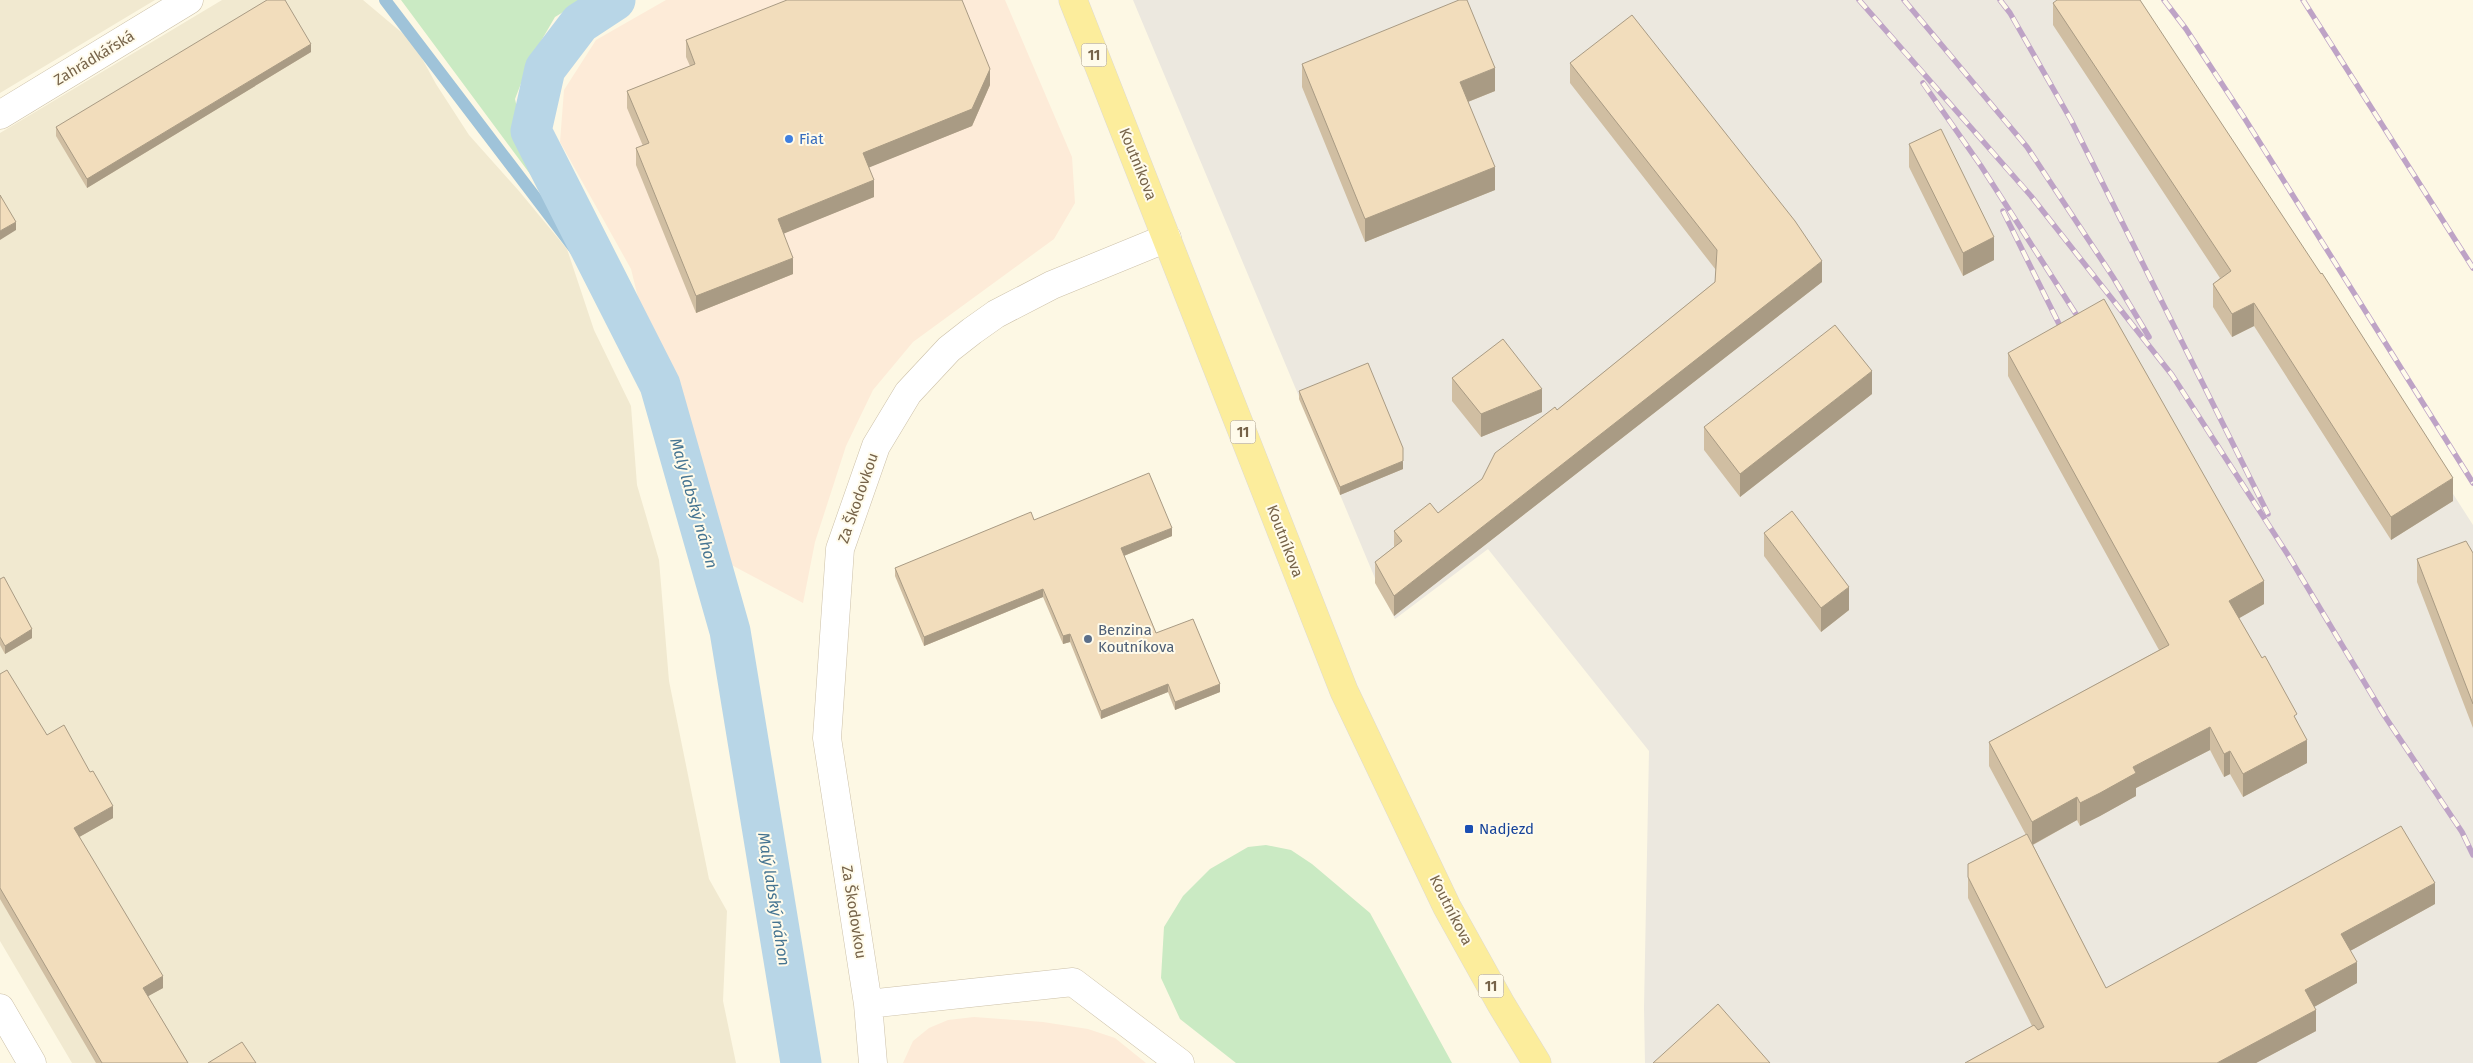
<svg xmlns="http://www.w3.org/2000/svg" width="2473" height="1063" font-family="'Fira Sans',sans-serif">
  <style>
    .residential { fill: #f1e9d0 }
    .commercial { fill: #fdebd8 }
    .industrial { fill: #ece8df }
    .green { fill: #caeac3 }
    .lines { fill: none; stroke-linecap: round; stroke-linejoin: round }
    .stream { stroke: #9fc3d9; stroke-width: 12 }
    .canal { stroke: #b8d6e7; stroke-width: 41 }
    .minor-casing { stroke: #ccc0a8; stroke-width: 29 }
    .major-casing { stroke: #dedad3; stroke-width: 29 }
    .minor { stroke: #fff; stroke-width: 28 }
    .major { stroke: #fced9c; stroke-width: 28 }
    .rail-casing { stroke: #bea3c6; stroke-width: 5.5 }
    .rail { stroke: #fffbeb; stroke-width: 4; stroke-dasharray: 11; stroke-linecap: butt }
    .wall { fill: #d0bea2 }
    .shaded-wall { fill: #a99b84 }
    .building { fill: #f2ddbc; stroke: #a99b84 }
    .shop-dot { fill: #3f7fe0; stroke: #fffbeb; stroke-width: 2 }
    .service-dot { fill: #5c6f8a; stroke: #fffbeb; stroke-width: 2 }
    .transit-dot { fill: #1a4fb4; stroke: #fffbeb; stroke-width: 2 }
    .labels { text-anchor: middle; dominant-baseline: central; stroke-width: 4; stroke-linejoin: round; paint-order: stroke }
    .shield { fill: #fffbeb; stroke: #9f917a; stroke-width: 1 }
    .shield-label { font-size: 14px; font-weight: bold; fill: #766349 }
    .street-label { font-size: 15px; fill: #766349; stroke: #fffbeb }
    .shop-label { font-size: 15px; fill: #366cbe; stroke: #fffbeb; text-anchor: start }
    .service-label { font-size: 15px; fill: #4e5e75; stroke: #fffbeb; text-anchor: start }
    .transit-label { font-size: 15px; fill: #164399; stroke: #fffbeb; text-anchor: start }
    .water-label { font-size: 16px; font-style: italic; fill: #457491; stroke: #fffbeb }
  </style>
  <rect width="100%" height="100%" fill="#fdf8e4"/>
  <!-- residential -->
  <path class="residential" d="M 0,0 L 155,0 L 0,93 Z
    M 222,0 L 363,0 L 413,42 L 436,84 L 469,135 L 519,191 L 567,249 L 594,330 L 631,406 L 637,485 L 659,560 L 669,681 L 709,879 L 727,911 L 723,1001 L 736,1063 L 72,1063 L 0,941 L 0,133 Z"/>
  <!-- commercial -->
  <path class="commercial" d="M 666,0 L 1005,0 L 1072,157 L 1075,203 L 1054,239 L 913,342 L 873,390 L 846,446 L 815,542 L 803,603 L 707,552 L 690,509 L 631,269 L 560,142 L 564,90 L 596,40 Z
    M 974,1017 L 1043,1022 L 1088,1029 L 1115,1038 L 1146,1063 L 903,1063 L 913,1041 L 929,1028 L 948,1020 Z"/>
  <!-- industrial -->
  <path class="industrial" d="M 1133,0 L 2134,0 L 2149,20 L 2473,525 L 2473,1063 L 1645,1063 L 1644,1008 L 1649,751 L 1488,549 L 1395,619 L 1377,583 Z"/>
  <!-- green -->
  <path class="green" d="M 401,0 L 583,0 L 555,17 L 530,60 L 515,99 L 533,178 Z
    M 1266,845 L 1291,850 L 1312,864 L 1370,913 L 1452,1063 L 1236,1063 L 1180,1019 L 1161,978 L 1164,927 L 1183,896 L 1210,869 L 1248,847 Z"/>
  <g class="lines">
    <!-- stream -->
    <path class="stream" d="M 385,0 L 625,315"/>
    <!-- canal -->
    <path class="canal" d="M 615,0 L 580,23 L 545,69 L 531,131 L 660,385 L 730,631 L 801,1063"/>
    <!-- minor casing -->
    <g class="minor-casing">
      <path id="minor" d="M 0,115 L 189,0
        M 868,1004 L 1073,982 L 1180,1063
        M 0,1008 L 32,1063
        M 873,1063 L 868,1004 L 827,738 L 840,549 L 876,446 L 908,393 L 949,349 L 972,331 L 996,314 L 1052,285 L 1167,238"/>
    </g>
    <!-- major casing -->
    <g class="major-casing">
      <path id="major" d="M 1073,0 L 1344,691 L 1447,907 L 1501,1004 L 1537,1063"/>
    </g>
    <!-- minor -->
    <use href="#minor" class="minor"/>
    <!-- major -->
    <use href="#major" class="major"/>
    <!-- rail casing -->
    <g class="rail-casing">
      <path id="rail" d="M 1859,0 L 2031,196 L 2172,375 L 2288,555 L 2384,715 L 2462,832 L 2473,855
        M 1904,0 L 2027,147 L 2113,277 L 2149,337
        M 2000,0 L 2010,13 L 2071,120 L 2268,514
        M 2164,0 L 2186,29 L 2245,119 L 2473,483
        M 2303,0 L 2473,268
        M 1923,83 L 1981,166 L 2083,325
        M 2003,211 L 2065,336"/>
    </g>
    <!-- rail -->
    <use href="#rail" class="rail"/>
  </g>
  <!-- wall -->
  <path class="wall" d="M 2053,3 L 2453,501 L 2391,540 L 2254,326 L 2232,337 L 2213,307 L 2213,284 L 2220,278 L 2053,25 Z
    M 686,40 L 990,85 L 972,126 L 869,167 L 874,197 L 784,233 L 793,274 L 696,313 L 636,165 L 636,148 L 643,146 L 627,108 L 627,91 L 690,66 L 686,57 Z
    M 311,52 L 87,188 L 56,136 L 56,127 Z
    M 1570,63 L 1822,282 L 1394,616 L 1375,583 L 1375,562 L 1394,547 L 1394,531 L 1438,513 L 1482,479 L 1557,410 L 1715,282 L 1716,270 L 1570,83 Z
    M 1302,64 L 1495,91 L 1468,102 L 1495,190 L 1365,242 L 1302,87 Z
    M 1909,144 L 1994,260 L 1963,276 L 1909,167 Z
    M 2008,353 L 2264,604 L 2239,618 L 2297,721 L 2307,763 L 2243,797 L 2230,774 L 2224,777 L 2210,750 L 2136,788 L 2136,796 L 2100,816 L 2080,826 L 2077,820 L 2033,845 L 2106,988 L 2435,904 L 2350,951 L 2357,983 L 2314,1007 L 2316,1031 L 2256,1063 L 1965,1063 L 2032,1026 L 1968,898 L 1968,864 L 2026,835 L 1989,766 L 1989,742 L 2159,650 L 2008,376 Z
    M 1452,378 L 1542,412 L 1481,437 L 1452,401 Z
    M 1299,391 L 1403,469 L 1340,495 L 1299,399 Z
    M 1872,394 L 1740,497 L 1704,450 L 1704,427 Z
    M 1034,520 L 1172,536 L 1124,556 L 1156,633 L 1220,692 L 1175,710 L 1168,692 L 1101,719 L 1070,642 L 1063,644 L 1043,597 L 924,646 L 895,576 L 895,568 Z
    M 1764,533 L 1849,610 L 1821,632 L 1764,556 Z
    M 2473,553 L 2473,728 L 2417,582 L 2417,559 Z
    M 0,579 L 32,638 L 5,654 L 0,645 Z
    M 0,674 L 47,735 L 113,818 L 79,837 L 163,988 L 148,996 L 188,1063 L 96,1063 L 0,899 Z"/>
  <!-- shaded-wall -->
  <path class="shaded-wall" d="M 311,44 L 311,52 L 87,188 L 87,179 Z
    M 1495,68 L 1495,91 L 1460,105 L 1460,82 Z
    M 990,69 L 990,85 L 972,126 L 863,170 L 863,153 Z
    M 1495,167 L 1495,190 L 1365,242 L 1365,219 Z
    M 874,180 L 874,197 L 778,236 L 778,219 Z
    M 16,222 L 16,230 L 0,240 L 0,231 Z
    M 1994,237 L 1994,260 L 1963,276 L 1963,253 Z
    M 793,258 L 793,274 L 696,313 L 696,296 Z
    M 1822,261 L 1822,282 L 1394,616 L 1394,596 Z
    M 2254,303 L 2254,326 L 2232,337 L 2232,314 Z
    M 1872,371 L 1872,394 L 1740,497 L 1740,474 Z
    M 1542,389 L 1542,412 L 1481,437 L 1481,414 Z
    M 1403,461 L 1403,469 L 1340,495 L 1340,487 Z
    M 2453,478 L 2453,501 L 2391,540 L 2391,517 Z
    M 1172,528 L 1172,536 L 1121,557 L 1121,548 Z
    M 2264,581 L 2264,604 L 2229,624 L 2229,601 Z
    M 1849,587 L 1849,610 L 1821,632 L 1821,608 Z
    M 1043,589 L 1043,597 L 924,646 L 924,637 Z
    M 32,629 L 32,638 L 5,654 L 5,646 Z
    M 1070,634 L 1070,642 L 1063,644 L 1063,636 Z
    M 1168,684 L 1168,692 L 1101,719 L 1101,711 Z
    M 1220,684 L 1220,692 L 1175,710 L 1175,702 Z
    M 2210,727 L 2210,750 L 2136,788 L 2136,796 L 2100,816 L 2080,826 L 2080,803 L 2133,767 Z
    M 2307,740 L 2307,763 L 2243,797 L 2243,774 Z
    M 2230,751 L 2230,774 L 2224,777 L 2224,754 Z
    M 2077,797 L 2077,820 L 2032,845 L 2032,822 Z
    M 113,806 L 113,818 L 74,840 L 74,828 Z
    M 2435,883 L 2435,904 L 2341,956 L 2341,934 Z
    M 2357,962 L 2357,983 L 2305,1012 L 2305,990 Z
    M 163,976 L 163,988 L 143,999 L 143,988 Z
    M 2316,1010 L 2316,1031 L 2256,1063 L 2217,1063 Z"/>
  <!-- building -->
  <path class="building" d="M 267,0 L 285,0 L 311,44 L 87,179 L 56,127 Z
    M 787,0 L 962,0 L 990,69 L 972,109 L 863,153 L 874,180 L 778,219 L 793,258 L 696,296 L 636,148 L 649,143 L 627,91 L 695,64 L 686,40 Z
    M 1459,0 L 1467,0 L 1495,68 L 1460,82 L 1495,167 L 1365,219 L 1302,64 Z
    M 2057,0 L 2140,0 L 2321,274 L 2322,273 L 2453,478 L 2391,517 L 2254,303 L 2232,314 L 2213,284 L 2231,271 L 2053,3 Z
    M 1632,15 L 1795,221 L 1822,261 L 1394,596 L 1375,562 L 1402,541 L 1394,531 L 1430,503 L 1438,513 L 1482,479 L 1495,453 L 1555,407 L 1557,410 L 1715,282 L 1717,250 L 1570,63 Z
    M 1941,129 L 1994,237 L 1963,253 L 1909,144 Z
    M 0,195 L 16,222 L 0,231 Z
    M 2104,299 L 2264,581 L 2229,601 L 2262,658 L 2265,656 L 2297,714 L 2294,716 L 2307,740 L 2243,774 L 2230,751 L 2224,754 L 2210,727 L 2133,767 L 2136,773 L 2100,793 L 2080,803 L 2077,797 L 2032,822 L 1989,742 L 2169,645 L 2008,353 Z
    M 1835,325 L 1872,371 L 1740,474 L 1704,427 Z
    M 1503,339 L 1542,389 L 1481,414 L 1452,378 Z
    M 1368,363 L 1403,448 L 1403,461 L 1340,487 L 1299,391 Z
    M 1149,473 L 1172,528 L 1121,548 L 1156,633 L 1193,619 L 1220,684 L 1175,702 L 1168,684 L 1101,711 L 1070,634 L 1063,636 L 1043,589 L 924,637 L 895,568 L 1031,512 L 1034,520 Z
    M 1792,511 L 1849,587 L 1821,608 L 1764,533 Z
    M 2466,541 L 2473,553 L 2473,704 L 2417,559 Z
    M 4,577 L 32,629 L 5,646 L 0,637 L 0,579 Z
    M 7,670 L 47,735 L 64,725 L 90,772 L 93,771 L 113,806 L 74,828 L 163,976 L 143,988 L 188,1063 L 102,1063 L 0,888 L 0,674 Z
    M 2401,826 L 2435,883 L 2341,934 L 2357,962 L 2305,990 L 2316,1010 L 2217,1063 L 1965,1063 L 2034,1025 L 2038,1030 L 2044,1027 L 1968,877 L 1968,864 L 2027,834 L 2106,988 Z
    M 1718,1004 L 1770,1063 L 1653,1063 Z
    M 242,1042 L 256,1063 L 208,1063 Z"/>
  <!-- markers -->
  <circle class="shop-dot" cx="789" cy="139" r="5"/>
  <circle class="service-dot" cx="1088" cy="639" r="5"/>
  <rect class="transit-dot" x="1464" y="824" width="10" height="10" rx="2.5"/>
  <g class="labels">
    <!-- shield labels -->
    <g class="shield">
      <rect x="1081.5" y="43.5" width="25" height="23" rx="4"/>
      <rect x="1230.5" y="420.5" width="25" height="23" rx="4"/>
      <rect x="1478.5" y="974.5" width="25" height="23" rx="4"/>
    </g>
    <g class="shield-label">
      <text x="1094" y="55">11</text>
      <text x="1243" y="432">11</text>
      <text x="1491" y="986">11</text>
    </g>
    <!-- street labels -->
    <g class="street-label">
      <text transform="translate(94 58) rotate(-31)">Zahrádkářská</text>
      <text transform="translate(1138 164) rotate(68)">Koutníkova</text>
      <text transform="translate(858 498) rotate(-71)">Za Škodovkou</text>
      <text transform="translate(1285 541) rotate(69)">Koutníkova</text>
      <text transform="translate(1451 910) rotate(63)">Koutníkova</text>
      <text transform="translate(854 912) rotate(81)">Za Škodovkou</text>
    </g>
    <!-- shop labels -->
    <g class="shop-label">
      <text x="799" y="139">Fiat</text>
    </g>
    <!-- service labels -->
    <g class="service-label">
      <text x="1098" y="630">Benzina<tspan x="1098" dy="17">Koutníkova</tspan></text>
    </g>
    <!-- transit labels -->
    <g class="transit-label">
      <text x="1479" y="829">Nadjezd</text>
    </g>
    <!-- water labels -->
    <g class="water-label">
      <text transform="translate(694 503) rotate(74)">Malý labský náhon</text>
      <text transform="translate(774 899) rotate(81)">Malý labský náhon</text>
    </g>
  </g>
</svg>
